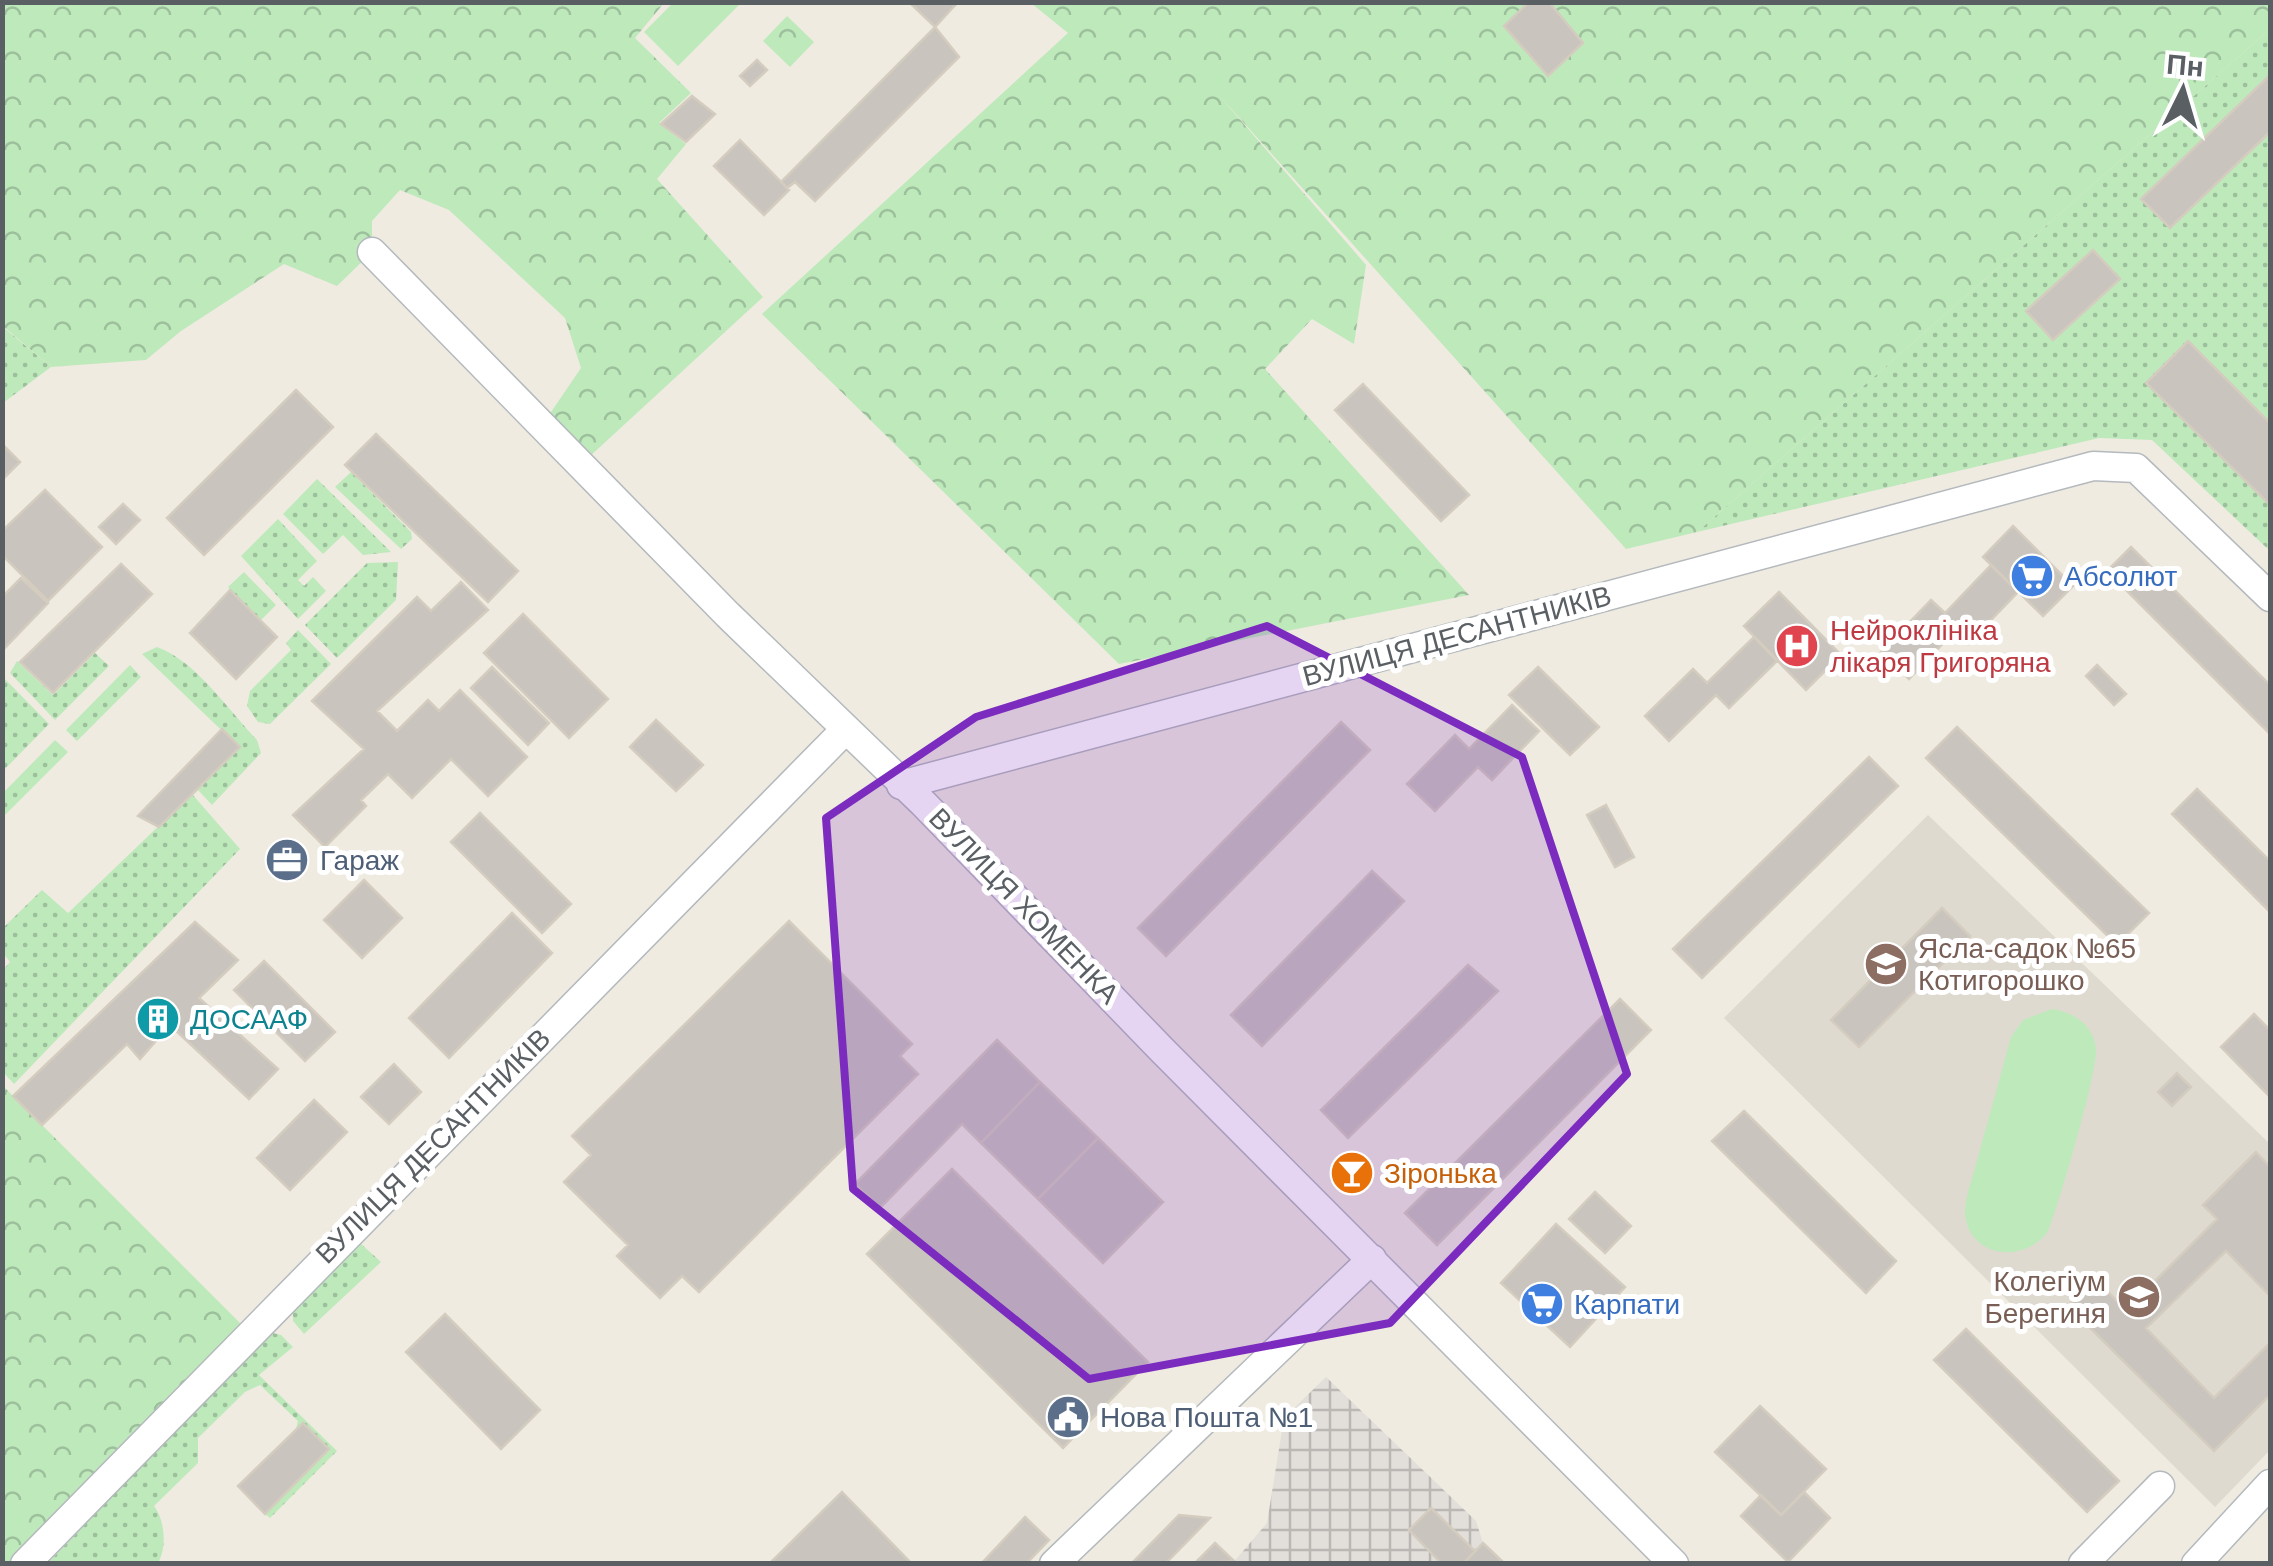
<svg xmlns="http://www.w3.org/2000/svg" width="2273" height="1566" font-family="Arial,sans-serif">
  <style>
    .industrial { fill: url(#industrial-grid) }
    .education { fill: #dedad0 }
    .grass { fill: url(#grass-dots) }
    .forest { fill: url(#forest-crowns) }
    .pitch { fill: #bee9bb }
    .building { fill: #c9c5be; stroke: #d4ccbf; stroke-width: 2.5 }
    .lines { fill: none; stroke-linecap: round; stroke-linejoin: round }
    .minor-casing { stroke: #b4b9bd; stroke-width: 31 }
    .minor { stroke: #fff; stroke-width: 28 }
    .marked { fill: #7b2cbf; fill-opacity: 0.2; stroke: #7b2cbf; stroke-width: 8; stroke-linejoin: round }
    .labels { text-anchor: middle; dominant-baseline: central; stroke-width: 10; stroke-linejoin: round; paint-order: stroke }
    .shop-label { font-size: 28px; fill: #366cbe; stroke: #fff; text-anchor: start }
    .health-label { font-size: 28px; fill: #be3a42; stroke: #fff; text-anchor: start }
    .street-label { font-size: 28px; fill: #5a5f64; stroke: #fff }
    .service-label { font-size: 28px; fill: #4e5e75; stroke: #fff; text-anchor: start }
    .education-label { font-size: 28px; fill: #785e54; stroke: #fff; text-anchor: start }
    .culture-label { font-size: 28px; fill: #0d838f; stroke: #fff; text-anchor: start }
    .food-label { font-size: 28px; fill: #c56008; stroke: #fff; text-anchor: start }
  </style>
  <defs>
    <pattern id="industrial-grid" width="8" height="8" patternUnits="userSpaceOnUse" patternTransform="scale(2.5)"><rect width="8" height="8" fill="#e2ded9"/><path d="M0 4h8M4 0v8" fill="none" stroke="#bab7b4"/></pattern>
    <pattern id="grass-dots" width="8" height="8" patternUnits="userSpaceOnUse" patternTransform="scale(2.5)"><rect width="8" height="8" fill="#bee9bb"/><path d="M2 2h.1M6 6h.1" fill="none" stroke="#9dc09c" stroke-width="1.8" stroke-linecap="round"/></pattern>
    <pattern id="forest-crowns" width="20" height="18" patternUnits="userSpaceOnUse" patternTransform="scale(2.5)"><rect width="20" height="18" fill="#bee9bb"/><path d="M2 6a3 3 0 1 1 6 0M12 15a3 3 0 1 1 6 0" fill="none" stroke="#9dc09c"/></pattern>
  </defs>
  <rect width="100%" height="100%" fill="#efebe1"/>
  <!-- industrial -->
  <path class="industrial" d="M 1326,1377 L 1476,1521 L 1483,1543 L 1505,1563 L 1232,1564 L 1267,1523 L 1284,1418 Z"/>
  <!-- education -->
  <path class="education" d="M 1928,815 L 2270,1144 L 2270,1450 L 2215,1507 L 1724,1018 Z"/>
  <!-- grass -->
  <path class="grass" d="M 2270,29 L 2270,551 L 2152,440 L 2099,438 L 1697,532 Z
    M 2,326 L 51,367 L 3,403 L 2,403 Z
    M 351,472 L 411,532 L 412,539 L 401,549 L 335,487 Z
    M 317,479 L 391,552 L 363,555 L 343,535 L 323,554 L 283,514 Z
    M 278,519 L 317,561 L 298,580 L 304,586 L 313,577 L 326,591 L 298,619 L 241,556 Z
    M 398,562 L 396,600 L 337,658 L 305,625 L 367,563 Z
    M 244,572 L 276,605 L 261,620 L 228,587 Z
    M 298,630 L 331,664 L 270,724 L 258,722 L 247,706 L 250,691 L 291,650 L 286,643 Z
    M 157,647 C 196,661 229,711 257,740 L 261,753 L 212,805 L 198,790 L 239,747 L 142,654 Z
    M 95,653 L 109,666 L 55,720 L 10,673 L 17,661 L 53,695 Z
    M 130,665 L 141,677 L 77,741 L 66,730 Z
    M 3,677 L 49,724 L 3,771 Z
    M 55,740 L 68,752 L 3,817 L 3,793 Z
    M 192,794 L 240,849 L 14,1084 L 3,1072 L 3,970 L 10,962 L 3,953 L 3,928 L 42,890 L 68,913 Z
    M 360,1243 L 381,1262 L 304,1334 L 293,1321 L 293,1311 Z
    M 269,1332 L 281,1335 L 293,1347 L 259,1375 L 337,1451 L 270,1518 L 265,1514 L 328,1448 L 304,1424 L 296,1429 L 298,1421 L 260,1385 L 245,1392 L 198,1438 L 198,1463 L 154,1506 C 165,1520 167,1548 158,1563 L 50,1561 Z"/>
  <!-- forest -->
  <path class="forest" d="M 3,2 L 664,3 L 635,38 L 691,93 L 659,123 L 686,144 L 657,179 L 763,297 L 588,458 L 549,415 L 581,368 L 565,318 L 449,210 L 400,190 L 372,221 L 372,252 L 337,286 L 284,264 L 181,331 L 146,360 L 51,367 L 3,326 Z
    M 1031,3 L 2270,3 L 2270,29 L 1697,532 L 1626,549 L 1217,93 L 1366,265 L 1354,344 L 1312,319 L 1265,369 L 1469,595 L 1119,664 L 762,314 L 1068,33 Z
    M 787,16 L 814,42 L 790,67 L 763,41 Z
    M 2,1085 L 249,1332 L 19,1564 L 2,1563 Z"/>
  <!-- pitch -->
  <path class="pitch" d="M 736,2 L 739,5 L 678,66 L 644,32 L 673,3 Z
    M 2052,1009 C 2074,1012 2093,1025 2096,1048 C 2098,1071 2059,1204 2048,1231 C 2025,1265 1965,1258 1965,1210 C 1966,1193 1974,1174 1978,1157 C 1989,1117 2000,1077 2011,1037 L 2023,1020 Z"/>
  <!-- building -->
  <path class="building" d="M 909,2 L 958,2 L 935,27 Z
    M 1529,2 L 1549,2 L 1583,43 L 1548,76 L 1504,26 Z
    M 935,27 L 959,57 L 815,201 L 795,182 L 787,188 L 781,182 Z
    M 757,60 L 767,70 L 750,86 L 740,76 Z
    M 2270,75 L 2270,132 L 2170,228 L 2141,199 Z
    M 692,96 L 715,114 L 686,142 L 661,124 Z
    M 740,140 L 789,190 L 764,215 L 714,166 Z
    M 2093,250 L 2120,279 L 2053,340 L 2026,311 Z
    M 2188,341 L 2270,423 L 2270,505 L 2146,383 Z
    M 1363,384 L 1469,495 L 1441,521 L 1335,410 Z
    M 296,390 L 333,427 L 204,555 L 167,518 Z
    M 376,434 L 518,571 L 488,602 L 345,465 Z
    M 2,444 L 20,462 L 2,480 Z
    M 45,490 L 102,547 L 48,601 L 2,555 L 2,531 Z
    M 123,504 L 140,520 L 116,544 L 99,527 Z
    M 2013,526 L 2073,586 L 2043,616 L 1983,557 Z
    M 2131,547 L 2270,685 L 2270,734 L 2107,571 Z
    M 121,564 L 152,594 L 53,693 L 20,662 Z
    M 1991,565 L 2018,592 L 1968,644 L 1955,631 L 1909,679 L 1881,652 L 1931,600 L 1945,613 Z
    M 21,578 L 48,603 L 2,651 L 2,597 Z
    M 461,582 L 488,610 L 377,711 L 397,731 L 428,700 L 439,711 L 460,690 L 527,757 L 488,796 L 451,759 L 412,798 L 388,774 L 361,800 L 366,806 L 325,847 L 293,815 L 364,749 L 312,701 L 417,597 L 431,611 Z
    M 230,590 L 277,637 L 236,679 L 190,633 Z
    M 1779,592 L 1841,655 L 1806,690 L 1744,626 Z
    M 523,614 L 608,699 L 569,738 L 484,653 Z
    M 1754,637 L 1777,661 L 1729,708 L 1716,695 L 1669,741 L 1645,716 L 1693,669 L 1707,683 Z
    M 2097,665 L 2126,694 L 2114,705 L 2086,676 Z
    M 492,667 L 549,723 L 528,745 L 471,688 Z
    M 1538,667 L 1599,727 L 1570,755 L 1509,695 Z
    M 1512,705 L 1539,731 L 1492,780 L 1478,767 L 1435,811 L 1407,784 L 1455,735 L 1469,749 Z
    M 656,720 L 703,765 L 676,791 L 630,747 Z
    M 1341,722 L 1370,750 L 1166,956 L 1138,928 Z
    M 1957,727 L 2149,913 L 2117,945 L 1926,758 Z
    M 222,729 L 240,747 L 159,827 L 138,816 Z
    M 1869,757 L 1898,786 L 1702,978 L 1673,949 Z
    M 2197,789 L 2270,861 L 2270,912 L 2172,814 Z
    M 1606,805 L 1634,857 L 1615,867 L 1587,815 Z
    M 480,813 L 571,904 L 542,933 L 451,842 Z
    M 1372,871 L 1404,901 L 1262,1046 L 1231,1015 Z
    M 364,880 L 402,918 L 362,958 L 324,920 Z
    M 1942,908 L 1970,936 L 1859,1047 L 1831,1020 Z
    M 512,913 L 552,953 L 449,1058 L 409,1018 Z
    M 789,921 L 912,1044 L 900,1056 L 918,1074 L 699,1292 L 682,1276 L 660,1298 L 617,1256 L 628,1245 L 564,1182 L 591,1155 L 572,1136 Z
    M 195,922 L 238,960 L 199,998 L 278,1069 L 249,1099 L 170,1025 L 140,1059 L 127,1044 L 42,1125 L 13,1096 Z
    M 264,961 L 335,1032 L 305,1061 L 234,990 Z
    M 1468,965 L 1498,991 L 1348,1138 L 1321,1110 Z
    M 1620,999 L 1651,1030 L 1437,1245 L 1405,1213 Z
    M 2254,1014 L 2270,1030 L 2270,1097 L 2221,1047 Z
    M 997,1040 L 1040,1082 L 981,1143 L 962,1124 L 880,1208 L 855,1184 Z
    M 394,1064 L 421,1092 L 389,1124 L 361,1097 Z
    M 2177,1073 L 2191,1087 L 2172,1106 L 2158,1092 Z
    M 1040,1082 L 1098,1138 L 1038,1199 L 981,1143 Z
    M 314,1100 L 347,1132 L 290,1190 L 257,1158 Z
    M 1744,1111 L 1896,1261 L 1866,1293 L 1712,1141 Z
    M 1098,1138 L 1163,1202 L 1103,1263 L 1038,1199 Z
    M 2256,1152 L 2270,1167 L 2270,1296 L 2226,1251 L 2146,1328 L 2214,1398 L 2270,1343 L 2270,1395 L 2214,1451 L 2068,1306 L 2095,1279 L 2126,1310 L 2217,1219 L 2203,1205 Z
    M 952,1169 L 1148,1362 L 1063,1448 L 867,1254 Z
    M 1595,1192 L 1631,1226 L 1605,1253 L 1569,1219 Z
    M 1556,1224 L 1625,1287 L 1570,1347 L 1501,1283 Z
    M 445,1314 L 540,1410 L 501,1449 L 406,1352 Z
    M 1966,1329 L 2119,1481 L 2087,1512 L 1934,1360 Z
    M 1760,1406 L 1826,1469 L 1781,1515 L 1715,1452 Z
    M 303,1423 L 329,1449 L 265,1514 L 238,1486 Z
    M 842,1492 L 912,1564 L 769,1564 Z
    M 1804,1492 L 1830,1518 L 1788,1562 L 1741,1516 L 1761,1495 L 1781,1515 Z
    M 1431,1508 L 1475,1551 L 1463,1564 L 1442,1564 L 1409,1530 Z
    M 1179,1515 L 1210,1518 L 1165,1564 L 1131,1564 Z
    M 1025,1517 L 1049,1540 L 1026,1564 L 981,1564 Z
    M 1215,1543 L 1234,1561 L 1194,1564 Z
    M 1483,1543 L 1505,1564 L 1463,1564 Z"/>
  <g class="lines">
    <!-- minor casing -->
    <g class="minor-casing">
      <path id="minor" d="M 372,252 L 728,615 L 923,803 L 1162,1050 L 1674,1564
        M 901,785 L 2093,466 L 2136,468 L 2270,597
        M 25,1564 L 844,731
        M 1054,1564 L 1372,1259
        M 2083,1564 L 2160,1486
        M 2196,1564 L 2270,1484"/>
    </g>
    <!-- minor -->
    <use href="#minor" class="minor"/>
  </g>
  <!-- marked area -->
  <path class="marked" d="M 1267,626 L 1522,757 L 1627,1074 L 1390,1323 L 1089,1379 L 853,1189 L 826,818 L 976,717 Z"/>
  <!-- icons -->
  <defs>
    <g id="supermarket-disc" transform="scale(2.25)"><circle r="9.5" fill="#3f7fe0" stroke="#fff"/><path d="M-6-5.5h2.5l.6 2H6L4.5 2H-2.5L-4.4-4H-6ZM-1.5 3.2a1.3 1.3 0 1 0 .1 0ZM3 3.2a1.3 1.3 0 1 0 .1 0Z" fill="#fff"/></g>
    <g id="hospital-disc" transform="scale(2.25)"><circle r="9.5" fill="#e0444e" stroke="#fff"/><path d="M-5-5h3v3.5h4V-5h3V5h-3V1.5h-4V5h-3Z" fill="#fff"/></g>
    <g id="office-disc" transform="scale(2.25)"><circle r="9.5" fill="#5c6f8a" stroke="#fff"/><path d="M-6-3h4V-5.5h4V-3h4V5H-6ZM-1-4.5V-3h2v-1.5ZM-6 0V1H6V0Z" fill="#fff"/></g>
    <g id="school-disc" transform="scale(2.25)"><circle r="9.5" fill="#8d6e63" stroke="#fff"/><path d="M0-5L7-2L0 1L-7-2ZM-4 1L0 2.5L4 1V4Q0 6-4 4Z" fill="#fff"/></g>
    <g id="building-disc" transform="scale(2.25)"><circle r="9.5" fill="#0f9aa8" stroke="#fff"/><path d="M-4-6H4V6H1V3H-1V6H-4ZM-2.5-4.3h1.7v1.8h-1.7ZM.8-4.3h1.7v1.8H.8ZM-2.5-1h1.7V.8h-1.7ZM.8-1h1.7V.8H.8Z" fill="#fff"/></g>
    <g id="bar-disc" transform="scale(2.25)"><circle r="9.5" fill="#e8710a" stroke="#fff"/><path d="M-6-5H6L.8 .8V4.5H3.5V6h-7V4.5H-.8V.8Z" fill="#fff"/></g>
    <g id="civic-disc" transform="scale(2.25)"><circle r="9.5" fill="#5c6f8a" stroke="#fff"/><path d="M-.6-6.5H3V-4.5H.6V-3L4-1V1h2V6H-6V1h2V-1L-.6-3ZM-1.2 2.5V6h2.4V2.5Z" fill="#fff"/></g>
  </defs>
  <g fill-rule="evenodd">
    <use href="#supermarket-disc" x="2032" y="576"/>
    <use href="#hospital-disc" x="1797" y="646"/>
    <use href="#office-disc" x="287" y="860"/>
    <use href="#school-disc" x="1886" y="964"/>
    <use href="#building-disc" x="158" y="1019"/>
    <use href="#bar-disc" x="1352" y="1173"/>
    <use href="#school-disc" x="2139" y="1297"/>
    <use href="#supermarket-disc" x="1542" y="1304"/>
    <use href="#civic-disc" x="1068" y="1417"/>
  </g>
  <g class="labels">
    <!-- shop labels -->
    <g class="shop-label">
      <text x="2064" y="576">Абсолют</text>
      <text x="1574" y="1304">Карпати</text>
    </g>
    <!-- health labels -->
    <g class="health-label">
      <text x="1830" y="630">Нейроклініка<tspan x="1830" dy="32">лікаря Григоряна</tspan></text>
    </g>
    <!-- street labels -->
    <g class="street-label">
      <text transform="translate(1457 636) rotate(-15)">ВУЛИЦЯ ДЕСАНТНИКІВ</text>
      <text transform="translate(1024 906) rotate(46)">ВУЛИЦЯ ХОМЕНКА</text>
      <text transform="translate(433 1146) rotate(-45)">ВУЛИЦЯ ДЕСАНТНИКІВ</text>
    </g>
    <!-- service labels -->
    <g class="service-label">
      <text x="320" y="860">Гараж</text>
      <text x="1100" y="1417">Нова Пошта №1</text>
    </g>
    <!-- education labels -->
    <g class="education-label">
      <text x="1918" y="948">Ясла-садок №65<tspan x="1918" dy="32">Котигорошко</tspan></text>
      <text x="2106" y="1281" text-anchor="end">Колегіум<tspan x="2106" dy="32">Берегиня</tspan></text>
    </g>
    <!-- culture labels -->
    <g class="culture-label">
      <text x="190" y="1019">ДОСААФ</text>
    </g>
    <!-- food labels -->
    <g class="food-label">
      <text x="1384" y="1173">Зіронька</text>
    </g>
  </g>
  <!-- border -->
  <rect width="2273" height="1566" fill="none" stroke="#5a5f64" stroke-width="10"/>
  <!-- north arrow -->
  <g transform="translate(2183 90) rotate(5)" stroke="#ffffff" stroke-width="8" paint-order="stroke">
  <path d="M0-8L18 38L0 25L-18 38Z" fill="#5a5f64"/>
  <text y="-15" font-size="28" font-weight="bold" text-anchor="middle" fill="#5a5f64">Пн</text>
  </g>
</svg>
